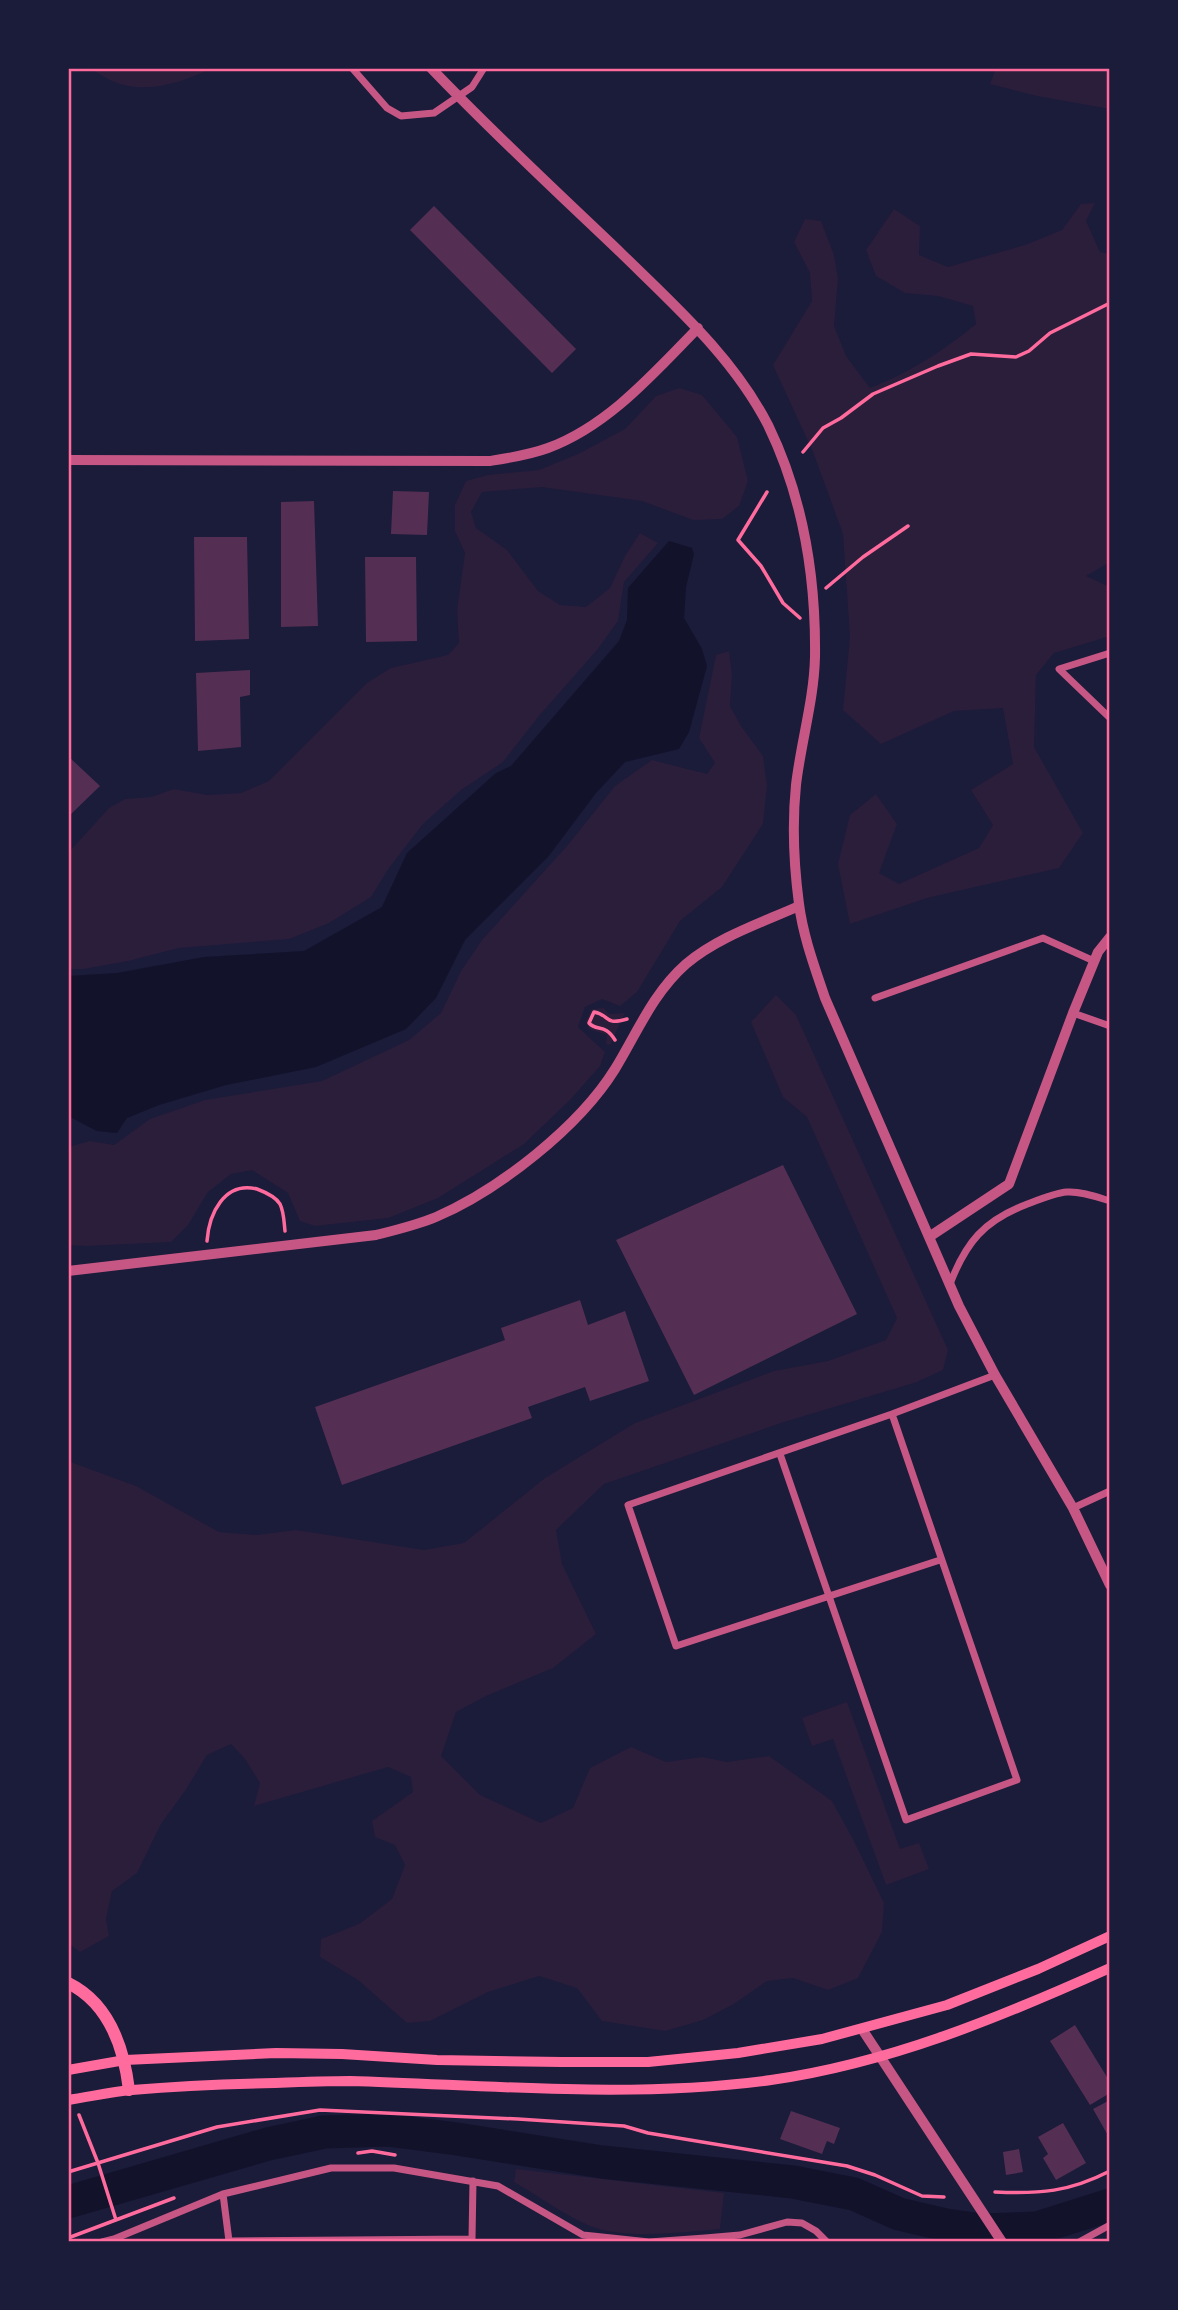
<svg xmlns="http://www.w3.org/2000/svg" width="1178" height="2310" font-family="'Alegreya Sans',sans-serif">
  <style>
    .green { fill: #2a1e3b }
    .water { fill: #12122b }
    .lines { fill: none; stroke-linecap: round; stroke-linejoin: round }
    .river { stroke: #12122b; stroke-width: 33 }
    .building { fill: #542f53 }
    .path { stroke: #ff6b9d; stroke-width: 3.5 }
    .minor { stroke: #c65784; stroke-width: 7 }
    .tertiary { stroke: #c65784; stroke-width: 10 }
    .secondary { stroke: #ff6b9d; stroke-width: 10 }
    .primary { stroke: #ff6b9d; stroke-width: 12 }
    .neatline { fill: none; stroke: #ff6b9d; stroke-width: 2.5 }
  </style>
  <rect width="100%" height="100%" fill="#1b1b3a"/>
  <!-- green -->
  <path class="green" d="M 90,68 L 212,68 C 184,82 145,95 115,82 C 106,79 98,73 90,68 Z
    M 996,68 L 1110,68 L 1110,109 L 1037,96 L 990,84 Z
    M 1095,203 L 1086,221 L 1100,252 L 1110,254 L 1110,562 L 1086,576 L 1110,587 L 1110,636 L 1054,653 L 1036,675 L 1034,747 L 1083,833 L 1059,868 L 927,898 L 850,924 L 838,864 L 850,815 L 876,794 L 897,824 L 879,873 L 899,884 L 979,848 L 993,825 L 971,790 L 1013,764 L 1003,708 L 954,711 L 881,744 L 843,710 L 850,637 L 843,534 L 813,452 L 773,365 L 812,301 L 810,273 L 794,242 L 805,219 L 821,221 L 834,255 L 838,279 L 834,326 L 846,356 L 870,388 C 909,373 943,351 976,324 L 973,306 L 938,296 L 905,293 L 876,276 L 866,250 L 894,209 L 920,226 L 919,255 L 948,267 L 1025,245 L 1062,230 L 1081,204 Z
    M 679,388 L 702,395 L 737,437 L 748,481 L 739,506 L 722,519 L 693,520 L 642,501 L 542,487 L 482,492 L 471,512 L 476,528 L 507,550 L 538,591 L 560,605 L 586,607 L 610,588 L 625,556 L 640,533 L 658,543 L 624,582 L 618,621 L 597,650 L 539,716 L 503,762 L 461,790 L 423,824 L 389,868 L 371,897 L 329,923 L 289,939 L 179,948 L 128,961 L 84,969 L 68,969 L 68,853 L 109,808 L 125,799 L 151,797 L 174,789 L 207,795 L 241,793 L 269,781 L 367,683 L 391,668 L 448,655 L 459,643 L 457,610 L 465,553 L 455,531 L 455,505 L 466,481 L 488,475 L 539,470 L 578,454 L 625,429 L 656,396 Z
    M 729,651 L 732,675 L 730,706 L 741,726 L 763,756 L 767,786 L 763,824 L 722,887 L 680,921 L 637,992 L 620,1006 L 602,999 L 585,1007 L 578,1027 L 605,1052 L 600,1066 L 571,1099 L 524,1144 L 438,1198 L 388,1218 L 315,1226 L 300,1221 L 288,1193 L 252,1170 L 231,1174 L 208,1192 L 188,1225 L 171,1242 L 86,1246 L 68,1245 L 68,1147 L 90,1141 L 114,1145 L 150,1119 L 205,1100 L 322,1081 L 409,1040 L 441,1013 L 461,971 L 482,940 L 567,846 L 615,786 L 652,760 L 707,774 L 715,763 L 699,738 L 716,655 Z
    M 776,995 L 796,1015 L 948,1350 L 943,1370 L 917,1382 L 784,1422 L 604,1484 L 556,1530 L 562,1564 L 596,1634 L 553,1668 L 486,1696 L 456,1712 L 441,1756 L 480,1795 L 541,1823 L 573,1808 L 590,1768 L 631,1747 L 666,1762 L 702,1757 L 727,1762 L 769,1756 L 832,1801 L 854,1841 L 884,1903 L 882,1932 L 858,1978 L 828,1990 L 793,1978 L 767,1981 L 734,2004 L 703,2020 L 665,2031 L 602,2021 L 577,1988 L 539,1976 L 488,1992 L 430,2021 L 407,2023 L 358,1980 L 320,1957 L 321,1939 L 359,1924 L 392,1899 L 405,1865 L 395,1845 L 375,1837 L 372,1821 L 413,1792 L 411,1777 L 388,1767 L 254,1806 L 260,1783 L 245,1759 L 231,1744 L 207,1755 L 185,1791 L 161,1824 L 137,1873 L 112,1891 L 106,1919 L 109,1936 L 80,1952 L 68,1943 L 68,1461 L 136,1486 L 219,1532 L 257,1535 L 296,1530 L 424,1550 L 464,1543 L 545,1478 L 635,1423 L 774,1371 L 828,1361 L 886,1340 L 897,1318 L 807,1117 L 783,1097 L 751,1022 Z
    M 604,1008 L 609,1014 L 625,1013 L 610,1045 L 606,1044 L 607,1035 L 589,1029 L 586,1021 L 592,1009 Z
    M 847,1702 L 900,1849 L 919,1843 L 929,1869 L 886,1885 L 833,1739 L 812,1746 L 802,1718 Z
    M 516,2169 L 724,2193 L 720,2229 C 683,2232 624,2240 590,2226 C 564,2215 539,2196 514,2182 Z"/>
  <!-- water -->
  <path class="water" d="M 669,541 L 692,548 L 694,554 L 686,587 L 684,618 L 702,649 L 707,666 L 689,732 L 679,749 L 625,762 L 596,793 L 548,857 L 465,940 L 436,998 L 406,1029 L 316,1067 L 226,1085 L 159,1105 L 127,1118 L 117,1133 L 97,1131 L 68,1116 L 68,976 L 117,973 L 204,957 L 304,951 L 382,907 L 407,853 L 496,773 L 511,766 L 619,641 L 627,620 L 628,588 Z"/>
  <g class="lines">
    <!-- river -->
    <path class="river" d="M 68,2202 L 268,2144 L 324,2132 L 387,2130 L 457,2139 L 602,2162 L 793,2182 L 854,2194 L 899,2214 L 946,2225 L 982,2230 L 1037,2228 L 1110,2205"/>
  </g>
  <!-- building -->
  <path class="building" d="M 434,206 L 576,349 L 552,373 L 410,230 Z
    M 393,491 L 429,492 L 427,535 L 391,534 Z
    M 314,501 L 318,626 L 281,627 L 281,502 Z
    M 194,537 L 247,537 L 249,639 L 195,641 Z
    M 365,557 L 416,557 L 417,641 L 366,642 Z
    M 250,670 L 250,695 L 240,697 L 241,747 L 198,751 L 196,673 Z
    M 68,756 L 100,786 L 68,817 Z
    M 783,1165 L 857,1314 L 694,1395 L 616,1240 Z
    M 580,1300 L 588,1325 L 625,1311 L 649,1381 L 590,1401 L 585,1387 L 528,1407 L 532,1418 L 342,1485 L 315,1407 L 505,1340 L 501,1328 Z
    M 1075,2025 L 1110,2082 L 1110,2093 L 1090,2105 L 1050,2041 Z
    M 1110,2100 L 1110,2139 L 1093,2109 Z
    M 791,2111 L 840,2128 L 834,2144 L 827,2141 L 822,2154 L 780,2139 Z
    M 1063,2123 L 1086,2163 L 1056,2180 L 1043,2158 L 1048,2154 L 1038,2137 Z
    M 1019,2149 L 1023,2172 L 1006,2175 L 1003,2152 Z"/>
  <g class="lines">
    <!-- path -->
    <path class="path" d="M 803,452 L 823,428 L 841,418 L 873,394 L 938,366 L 971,354 L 1016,357 L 1029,351 L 1050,333 L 1110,303
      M 767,492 L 738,540 L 761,566 L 783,603 L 800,618
      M 826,588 L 863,557 L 908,526
      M 615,1040 C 605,1023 597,1032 589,1023 L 594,1012 C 611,1015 603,1026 627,1019
      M 207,1241 C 209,1214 224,1181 257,1189 C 265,1192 275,1196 280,1204 C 284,1212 284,1222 285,1231
      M 79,2115 L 98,2163 L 116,2220
      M 358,2153 L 372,2151 L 395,2155
      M 68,2172 L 217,2127 L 320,2110 L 518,2119 L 624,2126 L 648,2133 L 847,2166 L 875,2175 L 922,2196 L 944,2197
      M 995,2192 C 1040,2194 1069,2192 1110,2171
      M 68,2238 L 174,2198"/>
    <!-- minor -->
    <path class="minor" d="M 352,68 L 387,108 L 401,116 L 434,113 L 472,87 L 484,68
      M 1110,653 L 1059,669 L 1110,718
      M 875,998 L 1043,938 L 1094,961
      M 1073,1013 L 1110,1026
      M 950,1284 C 966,1242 984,1221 1025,1205 C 1038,1200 1054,1193 1067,1192 C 1081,1191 1097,1197 1110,1201
      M 780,1454 L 906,1820 L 1017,1780 L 892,1414
      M 1073,1508 L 1110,1491
      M 940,1560 L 676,1646 L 628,1505 L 892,1414 L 995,1375
      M 223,2194 L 229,2241 L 472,2239 L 473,2181
      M 102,2242 L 114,2239 L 223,2194 L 331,2168 L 394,2168 L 498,2186 L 583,2235 L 649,2242 L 705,2238 L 740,2235 L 787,2222 L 802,2223 L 816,2231 L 827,2242
      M 1079,2242 L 1110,2225"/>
    <!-- tertiary -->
    <path class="tertiary" d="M 431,68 C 492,132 557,192 621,253 C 675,306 733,357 768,425 C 803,497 816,577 815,657 C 814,700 801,742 796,785 C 792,824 794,866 799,904 C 803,936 815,968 825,998 L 959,1306 L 995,1375 L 1073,1508 L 1110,1585
      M 68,460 L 490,461 C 509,458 529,455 548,448 C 608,426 654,373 698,328
      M 929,1237 L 1009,1184 L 1073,1013 L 1098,952 L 1110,937
      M 68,1271 L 376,1235 C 396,1230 417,1225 436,1217 C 499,1190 579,1127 615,1069 C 637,1033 653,993 686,964 C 718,937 761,923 799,906
      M 862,2029 L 1002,2242"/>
    <!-- secondary -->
    <path class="secondary" d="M 68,2070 L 125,2060 L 276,2053 L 342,2054 L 437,2060 L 562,2062 L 648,2062 L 738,2053 L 822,2039 L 947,2005 L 1038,1969 L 1110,1936
      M 68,2100 C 89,2097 110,2092 132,2090 C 179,2086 227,2084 275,2083 C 300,2082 325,2081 350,2081 C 490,2085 632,2099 771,2080 C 890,2063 1001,2017 1110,1968"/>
    <!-- primary -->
    <path class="primary" d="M 68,1983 C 109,2003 124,2048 129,2090"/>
  </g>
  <!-- border -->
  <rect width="1178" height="2310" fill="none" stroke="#1b1b3a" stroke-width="140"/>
  <rect x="70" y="70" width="1038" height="2170" class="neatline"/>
</svg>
